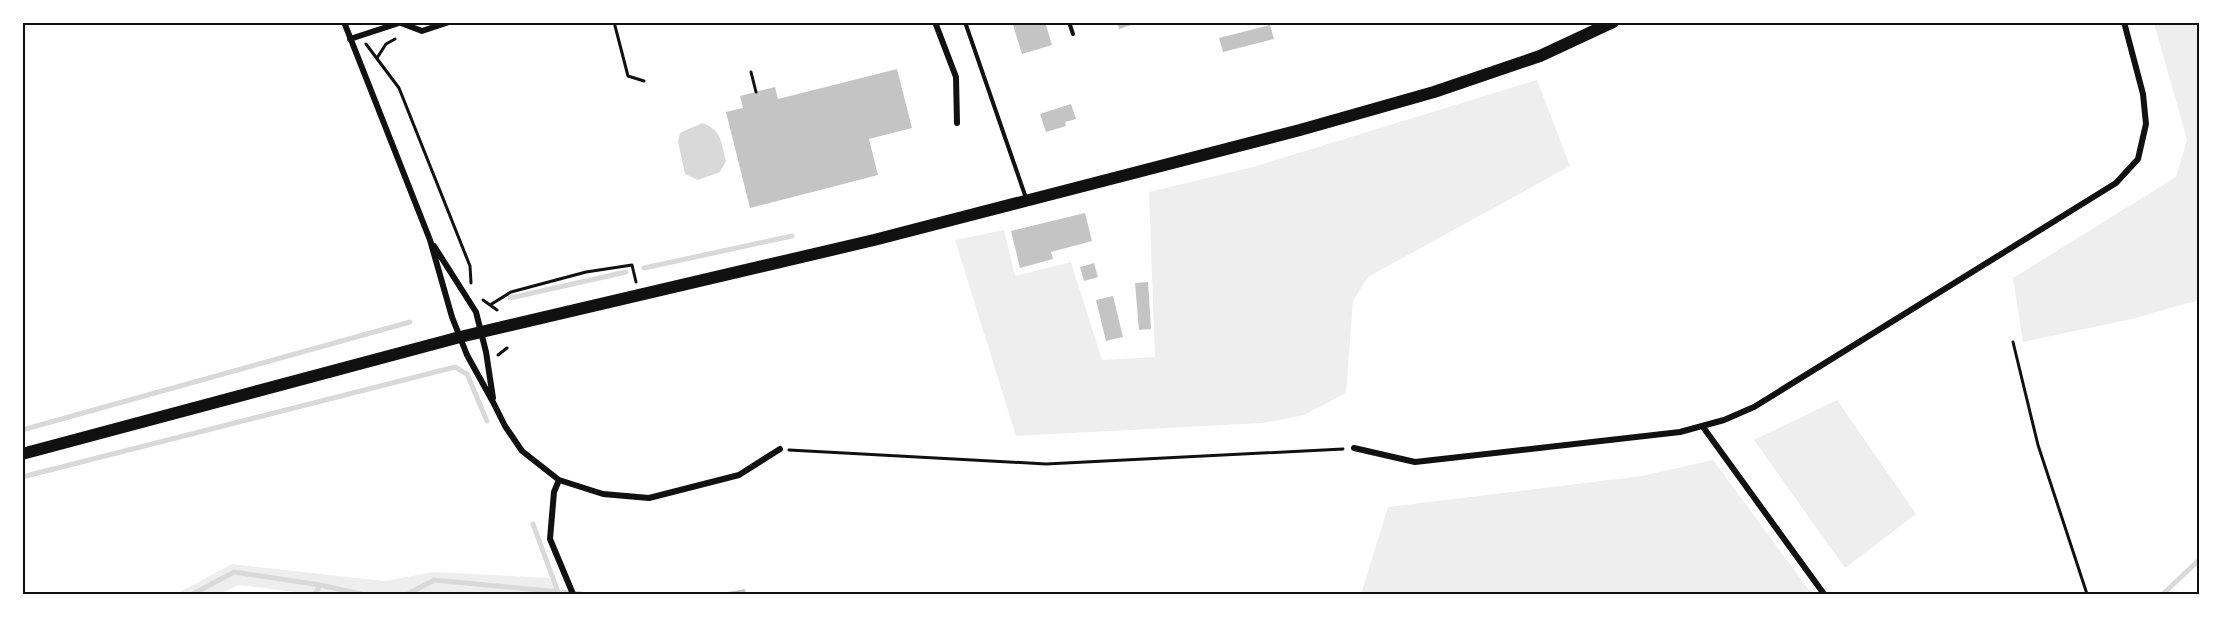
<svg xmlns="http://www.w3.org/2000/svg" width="2222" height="617" font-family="Georgia,serif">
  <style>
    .green { fill: #eee }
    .water { fill: #d9d9d9 }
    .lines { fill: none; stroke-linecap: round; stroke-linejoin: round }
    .stream { stroke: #d9d9d9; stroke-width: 5 }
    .building { fill: #c4c4c4 }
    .path { stroke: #111; stroke-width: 3 }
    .service { stroke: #111; stroke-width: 4 }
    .minor { stroke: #111; stroke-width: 6 }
    .primary { stroke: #111; stroke-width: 12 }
    .neatline { fill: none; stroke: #111; stroke-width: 2 }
  </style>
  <rect width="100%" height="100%" fill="#fff"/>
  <!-- green -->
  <path class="green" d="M 2154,23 L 2199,23 L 2199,300 L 2132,319 L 2023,342 L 2013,278 L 2176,177 L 2187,140 Z
    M 1537,80 L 1570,166 L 1368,277 L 1353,301 L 1346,393 L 1304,415 L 1263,423 L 1016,436 L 955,240 L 1004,230 L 1015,276 L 1071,262 L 1102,360 L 1155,357 L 1149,192 L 1253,167 Z
    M 1837,400 L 1916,514 L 1845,568 L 1754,440 Z
    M 1713,460 L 1812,594 L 1361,594 L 1388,507 L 1642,476 Z
    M 232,564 L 384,581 L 434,572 L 550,578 L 557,594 L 437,592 L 430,594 L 312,594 L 238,585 L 220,594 L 176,594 Z"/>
  <!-- water -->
  <path class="water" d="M 702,123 C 722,130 721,142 726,161 L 720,172 L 698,180 L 685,174 L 678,141 L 680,133 Z"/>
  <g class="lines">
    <!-- stream -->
    <path class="stream" d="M 644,268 L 792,236
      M 510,298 L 626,272
      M 22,430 L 410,322
      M 22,477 L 455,367 L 467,374 L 487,421
      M 533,524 L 558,592
      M 193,594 L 234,572 L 320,585 L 361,594
      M 315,594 L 320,585
      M 408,594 L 434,580 L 582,594
      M 2163,594 L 2200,559"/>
  </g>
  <!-- building -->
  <path class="building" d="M 1012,22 L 1045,22 L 1052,45 L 1022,54 Z
    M 1117,22 L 1137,22 L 1137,23 L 1119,29 Z
    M 1270,25 L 1274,39 L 1223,52 L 1219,38 Z
    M 897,69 L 912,128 L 869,139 L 878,175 L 750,208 L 726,112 L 743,108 L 740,96 L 775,87 L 778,99 Z
    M 1071,104 L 1076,119 L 1065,122 L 1066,126 L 1046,132 L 1040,114 Z
    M 1085,213 L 1092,241 L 1051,252 L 1053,259 L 1020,268 L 1011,231 Z
    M 1094,263 L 1098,277 L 1084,281 L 1080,267 Z
    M 1148,282 L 1151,329 L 1139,330 L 1135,283 Z
    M 1113,296 L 1123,337 L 1106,341 L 1096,300 Z
    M 745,589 L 746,594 L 728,594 L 728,592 Z"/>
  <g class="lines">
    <!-- path -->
    <path class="path" d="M 614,22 L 628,76 L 644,81
      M 366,44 L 399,88 L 470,266 L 471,283
      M 377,58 L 386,44 L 395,39
      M 751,72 L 756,92
      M 483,300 L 497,310
      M 490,305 L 511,292 L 586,272 L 632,265 L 636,282
      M 2013,342 L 2038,445 L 2087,594
      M 498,355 L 507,348
      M 789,450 L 1046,464 L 1343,449"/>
    <!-- service -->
    <path class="service" d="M 965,22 L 1026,198
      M 1069,22 L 1073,34"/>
    <!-- minor -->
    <path class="minor" d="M 344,22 L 430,240 L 452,317 L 467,355 L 493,402 L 505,426 L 522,451 L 559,480 L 603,494 L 649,498 L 739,475 L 780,449
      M 935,22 L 956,77 L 957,123
      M 401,23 L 422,31 L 449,22
      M 350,39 L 402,22
      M 434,246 L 476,312 L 486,352 L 493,398
      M 1703,427 L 1824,594
      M 1354,448 L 1415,462 L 1680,432 L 1724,420 L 1754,407 L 2116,183 L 2138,159 L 2146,124 L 2143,94 L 2124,22
      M 559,480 L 554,492 L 550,539 L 573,594"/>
    <!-- primary -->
    <path class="primary" d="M 22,454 L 460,337 L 874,240 L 1300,130 L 1434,92 L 1540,56 L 1613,22"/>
  </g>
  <!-- border -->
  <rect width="2222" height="617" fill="none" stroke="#ffffff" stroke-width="48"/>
  <rect x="24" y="24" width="2174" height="569" class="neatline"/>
</svg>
